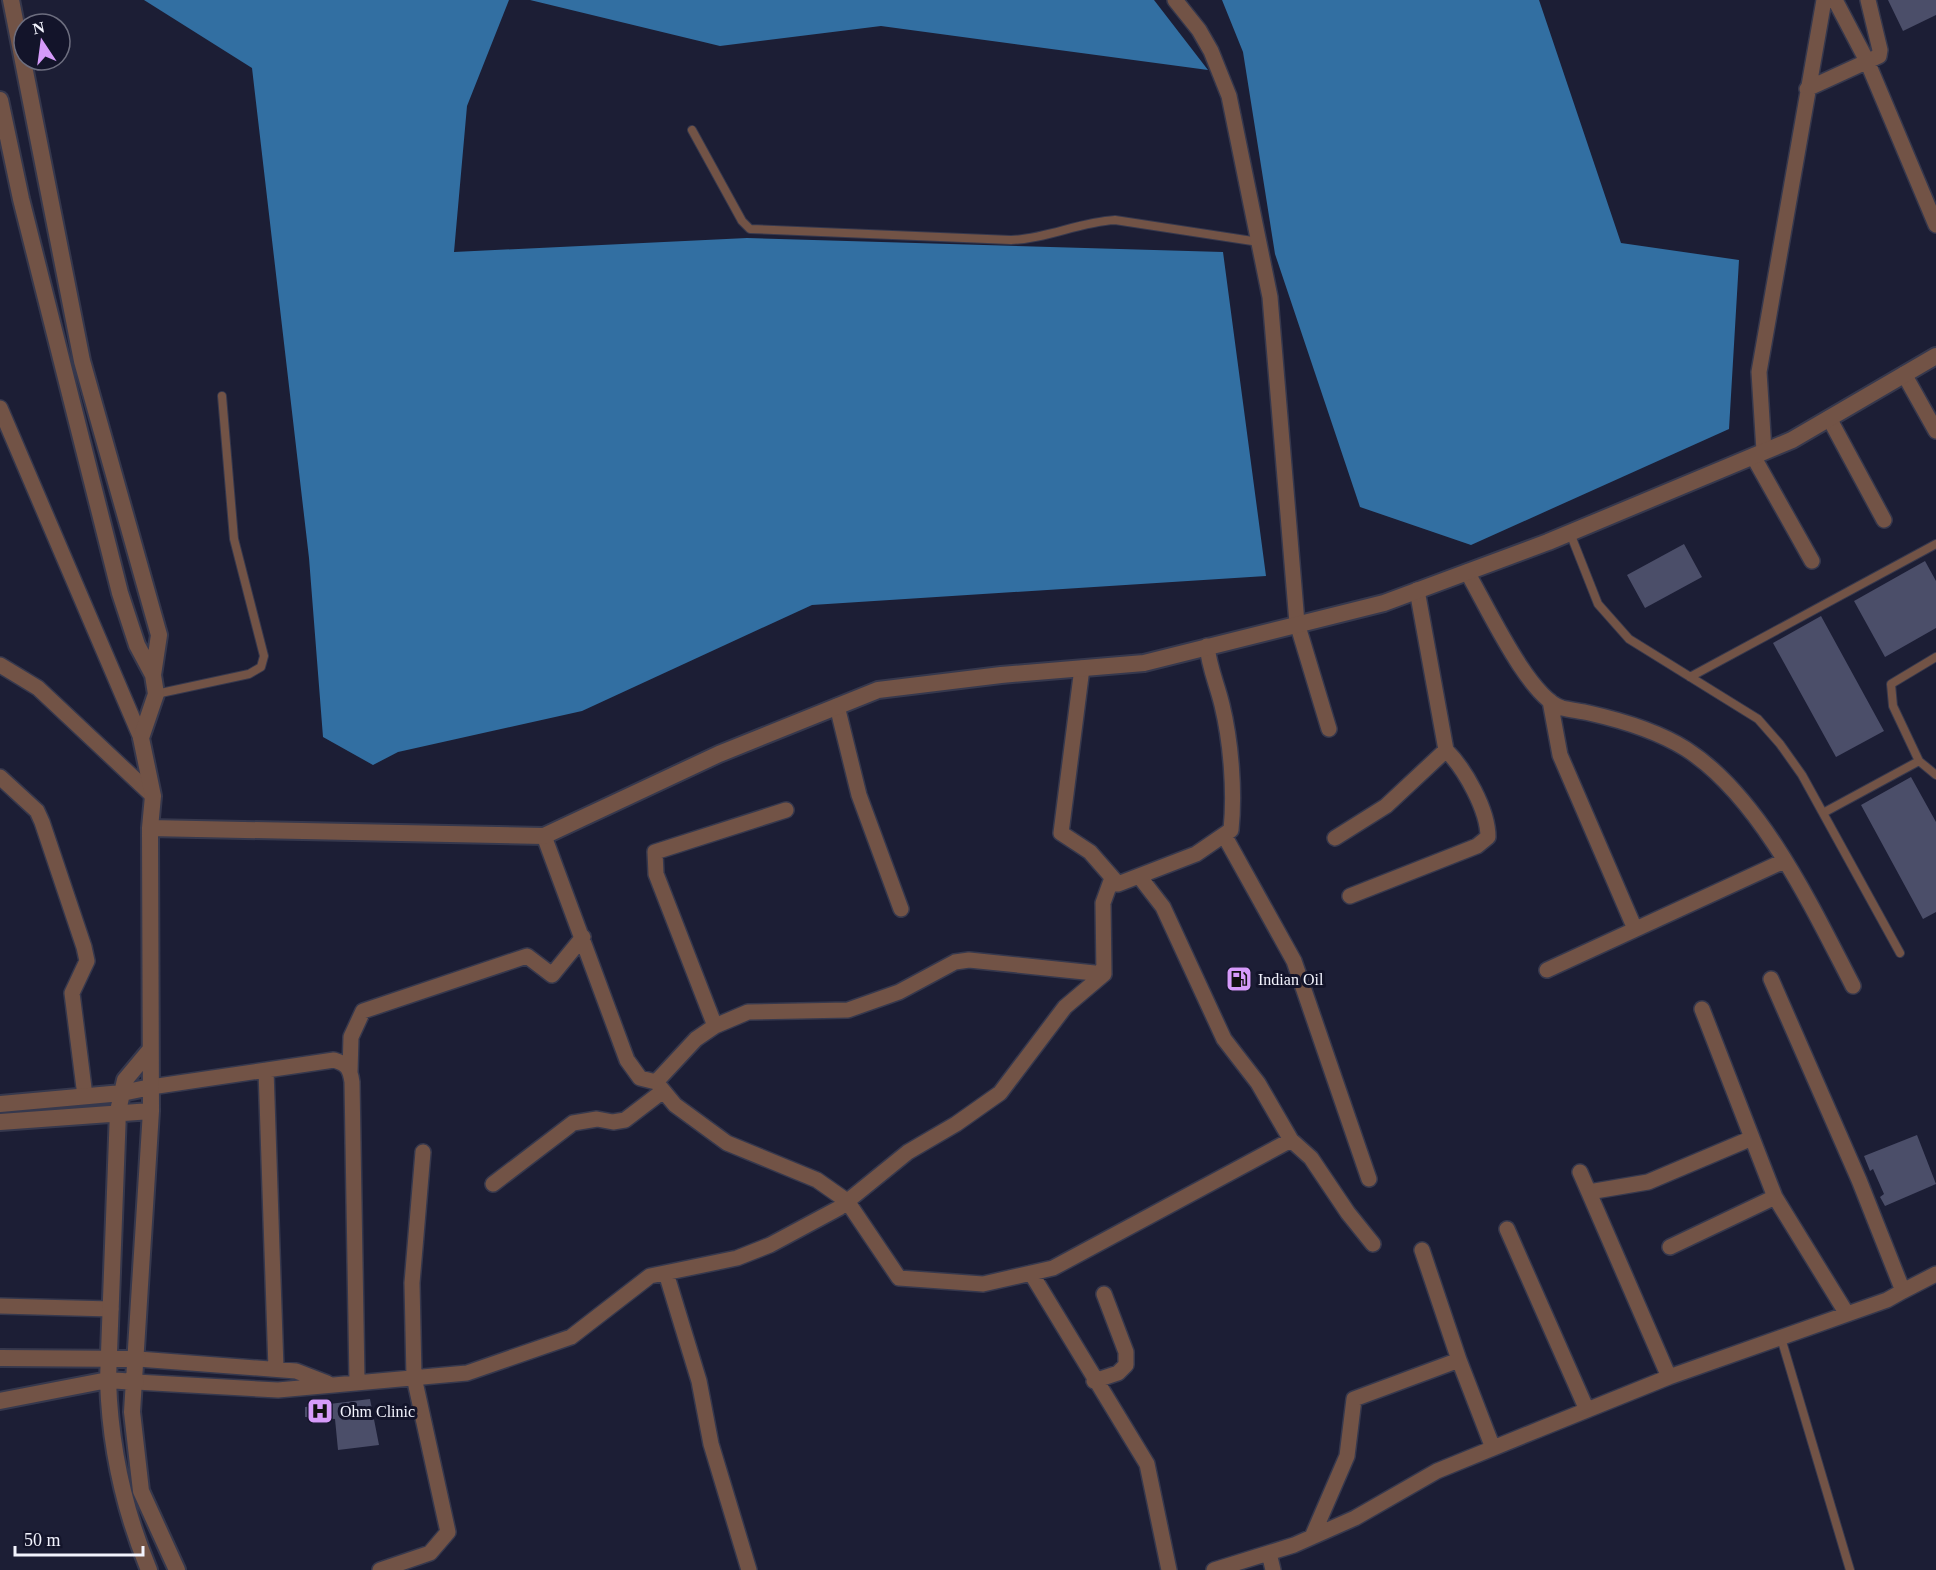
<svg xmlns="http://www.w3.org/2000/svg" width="1936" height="1570" font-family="Georgia,serif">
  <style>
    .water { fill: #326fa2 }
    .building { fill: #4b4e69 }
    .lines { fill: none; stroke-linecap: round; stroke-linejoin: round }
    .service-casing { stroke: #36384d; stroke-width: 10 }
    .minor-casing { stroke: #36384d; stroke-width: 18 }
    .tertiary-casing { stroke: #36384d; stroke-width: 20 }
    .service { stroke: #725346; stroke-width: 8 }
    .minor { stroke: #725346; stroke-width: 15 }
    .tertiary { stroke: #725346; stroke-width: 16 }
    .labels { text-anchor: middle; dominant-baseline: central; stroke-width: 6; stroke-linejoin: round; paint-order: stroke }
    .poi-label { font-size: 16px; fill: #f3f4fe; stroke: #13142a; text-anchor: start }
  </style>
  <rect width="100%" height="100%" fill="#1c1e35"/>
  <!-- water -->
  <path class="water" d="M 144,0 L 509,0 L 467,106 L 454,252 L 747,238 L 1223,252 L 1266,576 L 812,605 L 582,711 L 398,752 L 373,765 L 323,737 L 309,558 L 252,68 Z
    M 530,0 L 1154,0 L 1208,70 L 881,26 L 720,46 Z
    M 1222,0 L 1539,0 L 1621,243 L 1739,260 L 1729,429 L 1471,545 L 1360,507 L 1275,254 L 1243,52 Z"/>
  <!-- building -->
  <path class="building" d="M 1888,0 L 1936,0 L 1936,15 L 1903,31 Z
    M 1684,544 L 1702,577 L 1645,608 L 1627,575 Z
    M 1925,561 L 1936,581 L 1936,628 L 1885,657 L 1854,601 Z
    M 1821,616 L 1884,731 L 1836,757 L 1773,643 Z
    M 1911,777 L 1936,822 L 1936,912 L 1923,919 L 1861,805 Z
    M 1917,1135 L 1936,1184 L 1885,1206 L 1880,1197 L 1884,1194 L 1873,1169 L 1870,1171 L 1864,1156 Z
    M 370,1399 L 379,1445 L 338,1450 L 335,1419 L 305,1417 L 305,1407 Z"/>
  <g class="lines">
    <!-- service casing -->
    <g class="service-casing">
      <path id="service" d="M 692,130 L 742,221 L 750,229 L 1011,240 C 1046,239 1079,222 1115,220 L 1259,242
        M 1570,533 L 1598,604 L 1629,639 L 1758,719 L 1780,744 L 1802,775 L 1900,953
        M 1690,677 L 1936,544
        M 156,694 L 249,674 L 261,667 L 264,656 L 234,539 L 222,396
        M 1919,761 L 1893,706 L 1891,684 L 1936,657
        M 1823,813 L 1919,761 L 1936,775
        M 1781,1338 L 1850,1570"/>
    </g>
    <!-- minor casing -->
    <g class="minor-casing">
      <path id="minor" d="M 1175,0 L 1199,30 L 1211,51 L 1229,96 L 1270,297 L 1297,623 L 1329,729
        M 1835,0 L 1867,61 L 1936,225
        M 1807,89 L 1879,56 L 1880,50 L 1868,0
        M 1904,374 L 1936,431
        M 0,408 L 141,738
        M 1829,418 L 1884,520
        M 1764,451 L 1759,372 L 1824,0
        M 1753,456 L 1812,561
        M 1467,572 C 1486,604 1528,697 1562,708 C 1570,710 1580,711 1589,713 C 1620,720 1659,732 1686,749 C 1761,797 1813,909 1853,986
        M 0,665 L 38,688 L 153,796
        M 1082,668 L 1061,833 L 1090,852 L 1118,884 L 1196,854 L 1231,830 C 1235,792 1231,742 1222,705 C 1217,684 1209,667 1207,646
        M 1550,701 L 1560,755 L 1635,929
        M 837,706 L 859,795 L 901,909
        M 0,777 L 37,811 L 42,822 L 84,947 L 87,961 L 72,993 L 85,1096
        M 1224,835 L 1294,961 L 1369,1179
        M 544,836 L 627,1060 L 640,1078 L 656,1082
        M 1335,838 L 1386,806 L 1446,750 L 1417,590
        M 1139,876 L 1163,907 L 1224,1039 L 1258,1083 L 1291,1140 L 1311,1158 L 1348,1213 L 1373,1244
        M 1350,896 L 1477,846 L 1488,837 C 1488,810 1465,769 1446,750
        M 1547,970 L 1784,861
        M 1104,974 L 969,960 L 955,962 L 899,992 L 848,1010 L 748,1012 L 715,1026 L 696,1039 L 656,1082 L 675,1105 L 727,1143 L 817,1180 L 847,1201 L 899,1278 L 983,1284 L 1053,1268 L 1291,1140
        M 1702,1009 L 1775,1197 L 1847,1314
        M 715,1026 L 656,874 L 655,852 L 786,810
        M 266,1070 L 276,1369
        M 350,1072 L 351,1037 L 363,1011 L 527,956 L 552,975 L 583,937
        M 151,1087 L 334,1060 C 347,1064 350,1068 352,1082 L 357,1382
        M 1580,1172 L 1669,1377
        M 493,1184 L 573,1123 L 597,1119 L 613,1122 L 625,1120 L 663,1091
        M 1589,1192 L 1648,1182 L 1752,1138
        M 1507,1229 L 1587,1410
        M 1670,1247 L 1775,1197
        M 1422,1250 L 1459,1360
        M 666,1273 L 699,1381 L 711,1444 L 749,1570
        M 1031,1273 L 1147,1464 L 1169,1570
        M 1903,1291 L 1936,1274
        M 0,1306 L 111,1309
        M 138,1359 L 296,1371 L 327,1383
        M 1094,1381 L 1118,1373 L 1126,1365 L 1126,1352 L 1104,1294
        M 136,1382 L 278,1390 L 467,1373 L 571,1337 L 650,1276 L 737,1258 L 770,1245 L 839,1208 L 908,1152 L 956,1124 L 1000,1093 L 1065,1007 L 1104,974 L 1103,903 L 1112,878
        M 1312,1537 L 1347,1456 L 1354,1399 L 1459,1360 L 1493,1448
        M 1269,1553 L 1273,1570
        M 380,1570 L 430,1553 L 448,1532 L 414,1377 L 412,1283 L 423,1152
        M 1214,1570 L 1294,1545 L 1355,1518 L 1437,1471 L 1540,1429 L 1669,1377 L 1887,1300 L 1903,1291 L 1859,1180 L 1771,979"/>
    </g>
    <!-- tertiary casing -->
    <g class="tertiary-casing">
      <path id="tertiary" d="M 11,0 L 82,361 L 159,635 L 153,675 L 156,694 L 141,738 L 153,796 L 150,828 L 151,1111 L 132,1412 L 141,1491 L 177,1570
        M 0,100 L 21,199 L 120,593 L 137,645 L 153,675
        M 150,828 L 544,836 L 719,754 L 878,690 L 1001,675 L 1144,663 L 1384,603 L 1548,542 L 1792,440 L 1936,356
        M 0,1104 L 122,1093 L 151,1087
        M 0,1122 L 151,1111
        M 0,1358 L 138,1359
        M 0,1401 L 108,1380 L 136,1382
        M 149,1570 C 124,1510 110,1445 108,1380 L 118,1111 L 125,1080 L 150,1050"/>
    </g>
    <!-- service -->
    <use href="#service" class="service"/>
    <!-- minor -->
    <use href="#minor" class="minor"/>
    <!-- tertiary -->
    <use href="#tertiary" class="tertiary"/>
  </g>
  <!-- icons -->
  <defs>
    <g id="fuel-square" transform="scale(1.35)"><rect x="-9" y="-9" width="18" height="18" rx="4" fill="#d69bfa" stroke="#13142a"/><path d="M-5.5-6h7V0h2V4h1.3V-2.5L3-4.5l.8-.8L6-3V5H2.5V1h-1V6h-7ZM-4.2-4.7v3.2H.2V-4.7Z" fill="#111"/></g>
    <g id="hospital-square" transform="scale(1.35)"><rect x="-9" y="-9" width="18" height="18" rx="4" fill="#d69bfa" stroke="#13142a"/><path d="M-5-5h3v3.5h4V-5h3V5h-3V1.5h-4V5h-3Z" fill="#111"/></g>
  </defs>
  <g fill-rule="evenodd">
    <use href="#fuel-square" x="1239" y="979"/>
    <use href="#hospital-square" x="320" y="1411"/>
  </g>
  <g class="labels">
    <!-- poi labels -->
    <g class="poi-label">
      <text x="1258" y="979">Indian Oil</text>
      <text x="340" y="1411">Ohm Clinic</text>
    </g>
  </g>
  <!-- north arrow -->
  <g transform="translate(42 42) rotate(347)"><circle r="28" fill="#13142a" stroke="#6d6e7f" stroke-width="1.5"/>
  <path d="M0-4.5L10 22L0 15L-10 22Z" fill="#d69bfa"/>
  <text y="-9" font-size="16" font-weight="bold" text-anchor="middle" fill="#f3f4fe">N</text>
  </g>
  <!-- scale -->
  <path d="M15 1546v9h128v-9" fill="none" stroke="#f3f4fe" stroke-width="3"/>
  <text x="24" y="1546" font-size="18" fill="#f3f4fe" stroke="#13142a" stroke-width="4.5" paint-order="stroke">50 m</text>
</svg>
